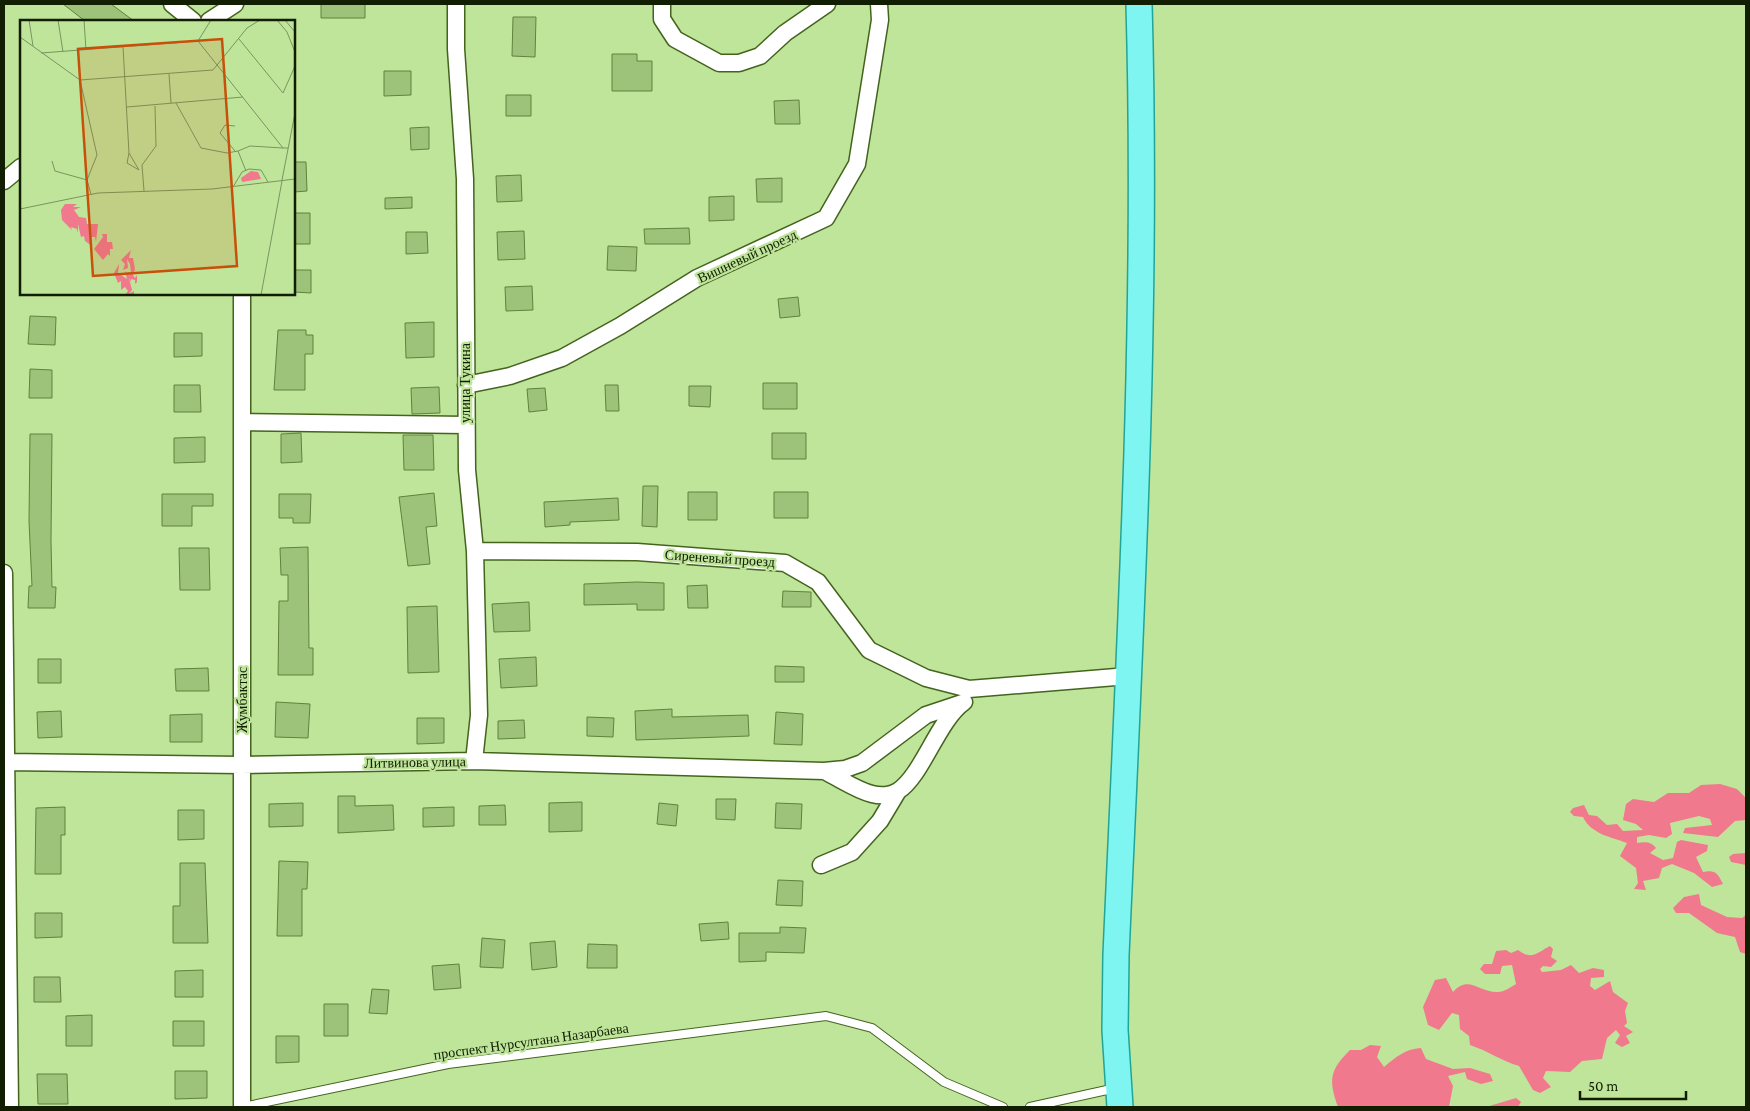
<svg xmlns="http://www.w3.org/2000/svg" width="1750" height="1111" font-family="'Crimson Pro',serif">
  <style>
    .green { fill: #f0798e }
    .building { fill: #9dc27a; stroke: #60823c }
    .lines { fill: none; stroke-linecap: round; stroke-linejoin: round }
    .service-casing { stroke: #44641e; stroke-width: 10 }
    .minor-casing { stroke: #44641e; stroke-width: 19 }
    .primary-casing { stroke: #20a597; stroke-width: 28 }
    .service { stroke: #fff; stroke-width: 8 }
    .minor { stroke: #fff; stroke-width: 16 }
    .primary { stroke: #7ef5f1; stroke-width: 25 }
    .labels { text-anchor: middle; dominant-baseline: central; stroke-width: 4.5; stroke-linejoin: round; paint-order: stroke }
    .street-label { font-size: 14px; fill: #111e02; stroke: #bfe59b }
    .inset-road { fill: none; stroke: #79955e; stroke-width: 1 }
    .view { fill: #c8500a; fill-opacity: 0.15; stroke: #c8500a; stroke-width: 2.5 }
    .inset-edge { fill: none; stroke: #111e02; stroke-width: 2.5 }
  </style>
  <rect width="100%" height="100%" fill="#bfe59b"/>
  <!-- green -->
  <path class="green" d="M 1720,784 L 1737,789 L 1746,798 L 1746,820 L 1735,821 L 1718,837 L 1683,833 L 1685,828 L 1712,825 L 1710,819 L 1699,816 L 1670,823 L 1672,834 L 1666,838 L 1649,835 L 1637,837 L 1637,843 C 1644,842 1651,841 1656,848 L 1650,853 L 1663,860 L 1673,858 L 1677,842 L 1681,840 L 1708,845 L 1707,851 L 1696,857 L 1703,872 C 1715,870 1717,872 1723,884 L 1712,887 L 1694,873 L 1672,864 L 1662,868 L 1659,878 L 1643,881 L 1646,890 L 1634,889 L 1638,883 L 1636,868 L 1620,856 L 1627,843 C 1611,837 1591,834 1583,817 L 1574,816 L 1570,812 L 1573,808 L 1584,805 L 1589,815 L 1597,816 L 1607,825 L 1617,824 L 1623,831 L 1643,830 L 1636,824 L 1623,820 L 1626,804 L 1633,799 L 1654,802 L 1668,793 L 1689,793 L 1701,785 Z
    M 1746,853 L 1746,865 L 1731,862 L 1729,857 L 1733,854 Z
    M 1699,894 L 1701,905 L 1727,917 L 1742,918 L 1746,915 L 1746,954 L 1740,952 L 1735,937 L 1717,933 L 1689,913 L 1676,913 L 1673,908 L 1684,897 Z
    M 1550,946 L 1553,949 L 1551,957 L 1557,961 L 1551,967 L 1543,966 L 1540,969 L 1542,972 L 1561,970 L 1571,965 L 1579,973 L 1593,968 L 1604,970 L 1604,977 L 1591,978 L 1590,986 L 1595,990 L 1610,981 L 1613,992 L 1628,1003 L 1625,1011 L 1627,1023 L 1624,1026 L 1633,1032 L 1626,1036 L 1630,1043 L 1622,1047 L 1615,1043 L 1620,1035 L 1616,1030 L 1607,1038 L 1602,1059 L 1582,1061 L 1570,1072 L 1546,1071 L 1543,1078 L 1551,1087 L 1540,1093 L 1533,1090 L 1519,1066 C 1502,1061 1488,1051 1470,1045 L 1469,1036 L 1460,1029 L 1459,1015 L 1452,1013 L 1439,1030 L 1428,1025 L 1423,1007 L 1435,980 L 1446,978 L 1453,992 C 1469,974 1479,993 1498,992 C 1504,992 1511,987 1516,984 L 1512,965 L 1502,966 L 1500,974 L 1485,974 L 1480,969 L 1484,964 L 1492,964 L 1496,951 L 1506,950 L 1511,953 L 1518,950 C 1532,961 1538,952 1550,946 Z
    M 1370,1045 L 1381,1046 L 1377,1057 L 1384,1067 C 1396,1057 1405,1049 1421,1048 L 1426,1059 L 1453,1069 L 1470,1068 L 1490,1074 L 1493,1081 L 1481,1084 L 1467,1079 L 1465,1072 L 1448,1076 L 1453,1086 L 1449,1107 L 1338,1107 C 1328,1079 1330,1070 1350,1050 L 1361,1050 Z
    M 1516,1098 L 1521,1102 L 1518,1107 L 1486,1107 Z"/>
  <!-- building -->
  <path class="building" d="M 63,4 L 111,4 L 134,21 L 85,21 Z
    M 321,4 L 365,4 L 365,18 L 321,18 Z
    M 513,17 L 536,17 L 535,57 L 512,56 Z
    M 612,54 L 637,54 L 637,61 L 652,61 L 652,91 L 612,91 Z
    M 384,71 L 411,71 L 411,95 L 384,96 Z
    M 506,95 L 531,95 L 531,116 L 506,116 Z
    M 799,100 L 800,124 L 775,124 L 774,101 Z
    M 429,127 L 429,149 L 411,150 L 410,128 Z
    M 294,162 L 306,162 L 307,191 L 294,192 Z
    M 521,175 L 522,201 L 497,202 L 496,176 Z
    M 782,178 L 782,202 L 757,202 L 756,179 Z
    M 734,196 L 734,220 L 709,221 L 709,197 Z
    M 412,197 L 412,208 L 385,209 L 385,198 Z
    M 294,213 L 310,213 L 310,244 L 294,244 Z
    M 689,228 L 690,244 L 645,244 L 644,229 Z
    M 524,231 L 525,259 L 498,260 L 497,232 Z
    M 406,232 L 427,232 L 428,253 L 406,254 Z
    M 608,246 L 637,247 L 636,271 L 607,270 Z
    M 294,270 L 311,270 L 311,293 L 294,292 Z
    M 532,286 L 533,310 L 506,311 L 505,287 Z
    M 798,297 L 800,316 L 780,318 L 778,299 Z
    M 30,316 L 56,317 L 55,345 L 28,344 Z
    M 434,322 L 434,357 L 406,358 L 405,323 Z
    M 278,330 L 306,330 L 306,335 L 313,335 L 313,354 L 305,354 L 305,390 L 274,390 Z
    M 174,333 L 202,333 L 202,356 L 174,357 Z
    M 30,369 L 52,370 L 52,398 L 29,398 Z
    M 763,383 L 797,383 L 797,409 L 763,409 Z
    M 174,385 L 200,385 L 201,412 L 174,412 Z
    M 605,385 L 618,385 L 619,411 L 606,411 Z
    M 689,386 L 711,386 L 710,407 L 689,406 Z
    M 439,387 L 440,413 L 412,414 L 411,388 Z
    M 545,388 L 547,410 L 529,412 L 527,389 Z
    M 301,433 L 302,462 L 281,463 L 281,434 Z
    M 772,433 L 806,433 L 806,459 L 772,459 Z
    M 30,434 L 52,434 L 51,541 L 52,587 L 56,587 L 55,608 L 28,608 L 29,586 L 32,586 L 29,521 Z
    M 403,435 L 433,435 L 434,470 L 404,470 Z
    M 205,437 L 205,462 L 174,463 L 174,438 Z
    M 643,486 L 658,486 L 657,527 L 642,526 Z
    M 688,492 L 717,492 L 717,520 L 688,520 Z
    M 774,492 L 808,492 L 808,518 L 774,518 Z
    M 434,493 L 437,526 L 426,527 L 430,564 L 408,566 L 399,497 Z
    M 162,494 L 213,494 L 213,506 L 192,506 L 192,526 L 162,526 Z
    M 279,494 L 311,494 L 310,523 L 293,523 L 293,518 L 279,518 Z
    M 618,498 L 619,520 L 570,522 L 570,525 L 545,527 L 544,502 Z
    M 308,547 L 309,648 L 313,648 L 313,675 L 278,675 L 279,601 L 288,601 L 288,575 L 281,575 L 280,548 Z
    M 179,548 L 209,548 L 210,590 L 180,590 Z
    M 637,582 L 664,583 L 664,610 L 637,610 L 637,604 L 584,605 L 584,584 Z
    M 707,585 L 708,608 L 688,608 L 687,586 Z
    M 783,591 L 811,592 L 811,607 L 782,607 Z
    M 529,602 L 530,631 L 494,632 L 492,604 Z
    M 437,606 L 439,672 L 408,673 L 407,607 Z
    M 536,657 L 537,686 L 501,688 L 499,659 Z
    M 38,659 L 61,659 L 61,683 L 38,683 Z
    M 775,666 L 804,667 L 804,682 L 775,682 Z
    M 208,668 L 209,691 L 176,691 L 175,669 Z
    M 276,702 L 310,704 L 308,738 L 275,737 Z
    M 672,709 L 672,717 L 748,715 L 749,736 L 636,740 L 635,711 Z
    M 61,711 L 62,737 L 38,738 L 37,712 Z
    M 776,712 L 803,714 L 802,745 L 774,744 Z
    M 202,714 L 202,742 L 170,742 L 170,715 Z
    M 587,717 L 614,718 L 613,737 L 587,736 Z
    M 417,718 L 444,718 L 444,743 L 417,744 Z
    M 524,720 L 525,738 L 498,739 L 498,721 Z
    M 338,796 L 355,796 L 355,806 L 393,805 L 394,830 L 338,833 Z
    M 716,799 L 736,799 L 735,820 L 716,819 Z
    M 582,802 L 582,831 L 549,832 L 549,803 Z
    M 303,803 L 303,826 L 269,827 L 269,804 Z
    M 659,803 L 678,805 L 676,826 L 657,824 Z
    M 776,803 L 802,804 L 801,829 L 775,828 Z
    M 505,805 L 506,825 L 479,825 L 479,806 Z
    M 65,807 L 65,835 L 61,835 L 61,874 L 35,874 L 36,808 Z
    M 454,807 L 454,826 L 423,827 L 423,808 Z
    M 178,810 L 204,810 L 204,839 L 178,840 Z
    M 279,861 L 308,862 L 307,889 L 302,889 L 302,936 L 277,936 Z
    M 180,863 L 205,863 L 208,943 L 173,943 L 173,906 L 180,906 Z
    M 778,880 L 803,881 L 802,906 L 776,905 Z
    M 35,913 L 62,913 L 62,937 L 35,938 Z
    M 728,922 L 729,939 L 701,941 L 699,924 Z
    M 780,927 L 806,928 L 804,953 L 766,952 L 766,961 L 739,962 L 739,933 L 780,933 Z
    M 482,938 L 505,940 L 503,968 L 480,967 Z
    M 555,941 L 557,967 L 532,970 L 530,943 Z
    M 588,944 L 617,945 L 617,968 L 587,968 Z
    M 459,964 L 461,988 L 434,990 L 432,966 Z
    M 203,970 L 203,997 L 175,997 L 175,971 Z
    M 34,977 L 60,977 L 61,1002 L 34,1002 Z
    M 372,989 L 389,990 L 387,1014 L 369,1013 Z
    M 324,1004 L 348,1004 L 348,1036 L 324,1036 Z
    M 92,1015 L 92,1046 L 66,1046 L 66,1016 Z
    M 173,1021 L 204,1021 L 204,1046 L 173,1046 Z
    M 276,1036 L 299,1036 L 299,1062 L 276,1063 Z
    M 175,1071 L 207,1071 L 207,1098 L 175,1099 Z
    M 37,1074 L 67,1074 L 68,1104 L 38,1104 Z"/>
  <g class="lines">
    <!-- service casing -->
    <g class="service-casing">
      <path id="service" d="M 243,1107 L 448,1064 L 826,1016 L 872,1028 L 944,1082 L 1003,1107
        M 1030,1107 L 1116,1088"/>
    </g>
    <!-- minor casing -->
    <g class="minor-casing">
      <path id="minor" d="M 172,4 L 193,21
        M 456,4 L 456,49 L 465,179 L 467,470 L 475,551 L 479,715 L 474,761
        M 662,4 L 662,19 L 675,39 L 719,63 L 739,63 L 760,56 L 785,33 L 827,4
        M 209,21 L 235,4
        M 4,181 L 21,167
        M 466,385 L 510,376 L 562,358 L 620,326 L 697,278 L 826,218 L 857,164 L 880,20 L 879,4
        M 242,422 L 466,425
        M 475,551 L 637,552 L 785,563 L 818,582 L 869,650 L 926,678 L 969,689 L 1128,676
        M 4,573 L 10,1107
        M 6,762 L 241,765 L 474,761 L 824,771 L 845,769 L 862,763 L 926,715 L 962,703
        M 824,771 C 839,778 856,790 872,794 C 880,796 891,796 898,791 C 922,776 938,720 964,702
        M 821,865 L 852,852 L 880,821 L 898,791
        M 242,1107 L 242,294"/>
    </g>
    <!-- primary casing -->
    <g class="primary-casing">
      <path id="primary" d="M 1120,1107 L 1115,1030 L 1116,955 C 1130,639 1148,321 1139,4"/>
    </g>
    <!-- service -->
    <use href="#service" class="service"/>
    <!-- minor -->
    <use href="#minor" class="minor"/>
    <!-- primary -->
    <use href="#primary" class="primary"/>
  </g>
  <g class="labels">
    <!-- street labels -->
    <g class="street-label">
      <text transform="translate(747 256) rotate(-25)">Вишневый проезд</text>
      <text transform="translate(465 383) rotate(-90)">улица Тукина</text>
      <text transform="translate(720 558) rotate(4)">Сиреневый проезд</text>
      <text transform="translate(242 700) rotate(-90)">Жумбактас</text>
      <text transform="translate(415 762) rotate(-1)">Литвинова улица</text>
      <text transform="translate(531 1041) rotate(-8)">проспект Нурсултана Назарбаева</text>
    </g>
  </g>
  <!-- overview -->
  <g transform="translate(20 20)">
    <rect width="275" height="275" fill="#bfe59b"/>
    <path d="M 231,151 L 238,152 L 241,159 L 222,162 L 221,158 ZM 45,184 L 57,184 L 53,187 L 61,187 L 54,190 L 59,197 L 66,198 L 67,204 L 78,204 L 76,222 L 75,217 L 71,217 L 72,226 L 65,221 L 64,216 L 61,217 L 58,204 L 58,213 L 57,209 L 51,207 L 52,210 L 42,200 L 41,190 ZM 82,214 L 87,214 L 87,222 L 92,222 L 93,229 L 90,229 L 90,236 L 88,234 L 83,240 L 74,229 L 83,217 ZM 111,230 L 109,238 L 113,238 L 115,249 L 113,255 L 115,258 L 117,255 L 117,262 L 115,264 L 115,260 L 111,259 L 111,262 L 109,258 L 112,270 L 109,274 L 114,271 L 114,275 L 105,275 L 108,271 L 105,267 L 101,270 L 101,261 L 98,263 L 94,253 L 99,244 L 98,253 L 107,259 L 105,251 L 109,255 L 108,252 L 111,253 L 110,244 L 107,239 L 108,248 L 103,250 L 105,244 L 101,240 Z" fill="#f0798e"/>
    <path class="inset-road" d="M 9,0 L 13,26M 38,0 L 43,32M 64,0 L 66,30M 257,0 L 267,12 L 275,32M 265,0 L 275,12M 0,17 L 60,60 L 77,135 L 67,160 L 71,174M 219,19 L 263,73 L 275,46M 178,21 L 263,128 L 268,128M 103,27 L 109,133 L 119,150M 21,33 L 178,21 L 191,0M 149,54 L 151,83M 60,60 L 193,50 L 227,8 L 240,0M 156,83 L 181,128 L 207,133 L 218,131M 107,87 L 223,77M 215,131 L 200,113 L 205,105 L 215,106M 109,133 L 107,143 L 119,150M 32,141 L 35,151 L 67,160M 226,151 L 218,131 L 230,126 L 263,128M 262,160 L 275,93M 213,167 L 222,152 L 229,149 L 241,150 L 248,162M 124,171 L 122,145 L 136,126 L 135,86M 0,189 L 78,173 L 192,169 L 275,159M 241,275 L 262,161"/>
    <path class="view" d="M 202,19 L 217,246 L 73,256 L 58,29 Z"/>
    <rect width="275" height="275" class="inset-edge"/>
  </g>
  <!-- border -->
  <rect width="1750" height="1111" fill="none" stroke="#111e02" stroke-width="10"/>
  <!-- scale -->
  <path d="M1580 1091v8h106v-8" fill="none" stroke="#111e02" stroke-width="2.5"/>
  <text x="1588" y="1091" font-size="15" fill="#111e02" stroke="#bfe59b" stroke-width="4" paint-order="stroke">50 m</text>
</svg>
